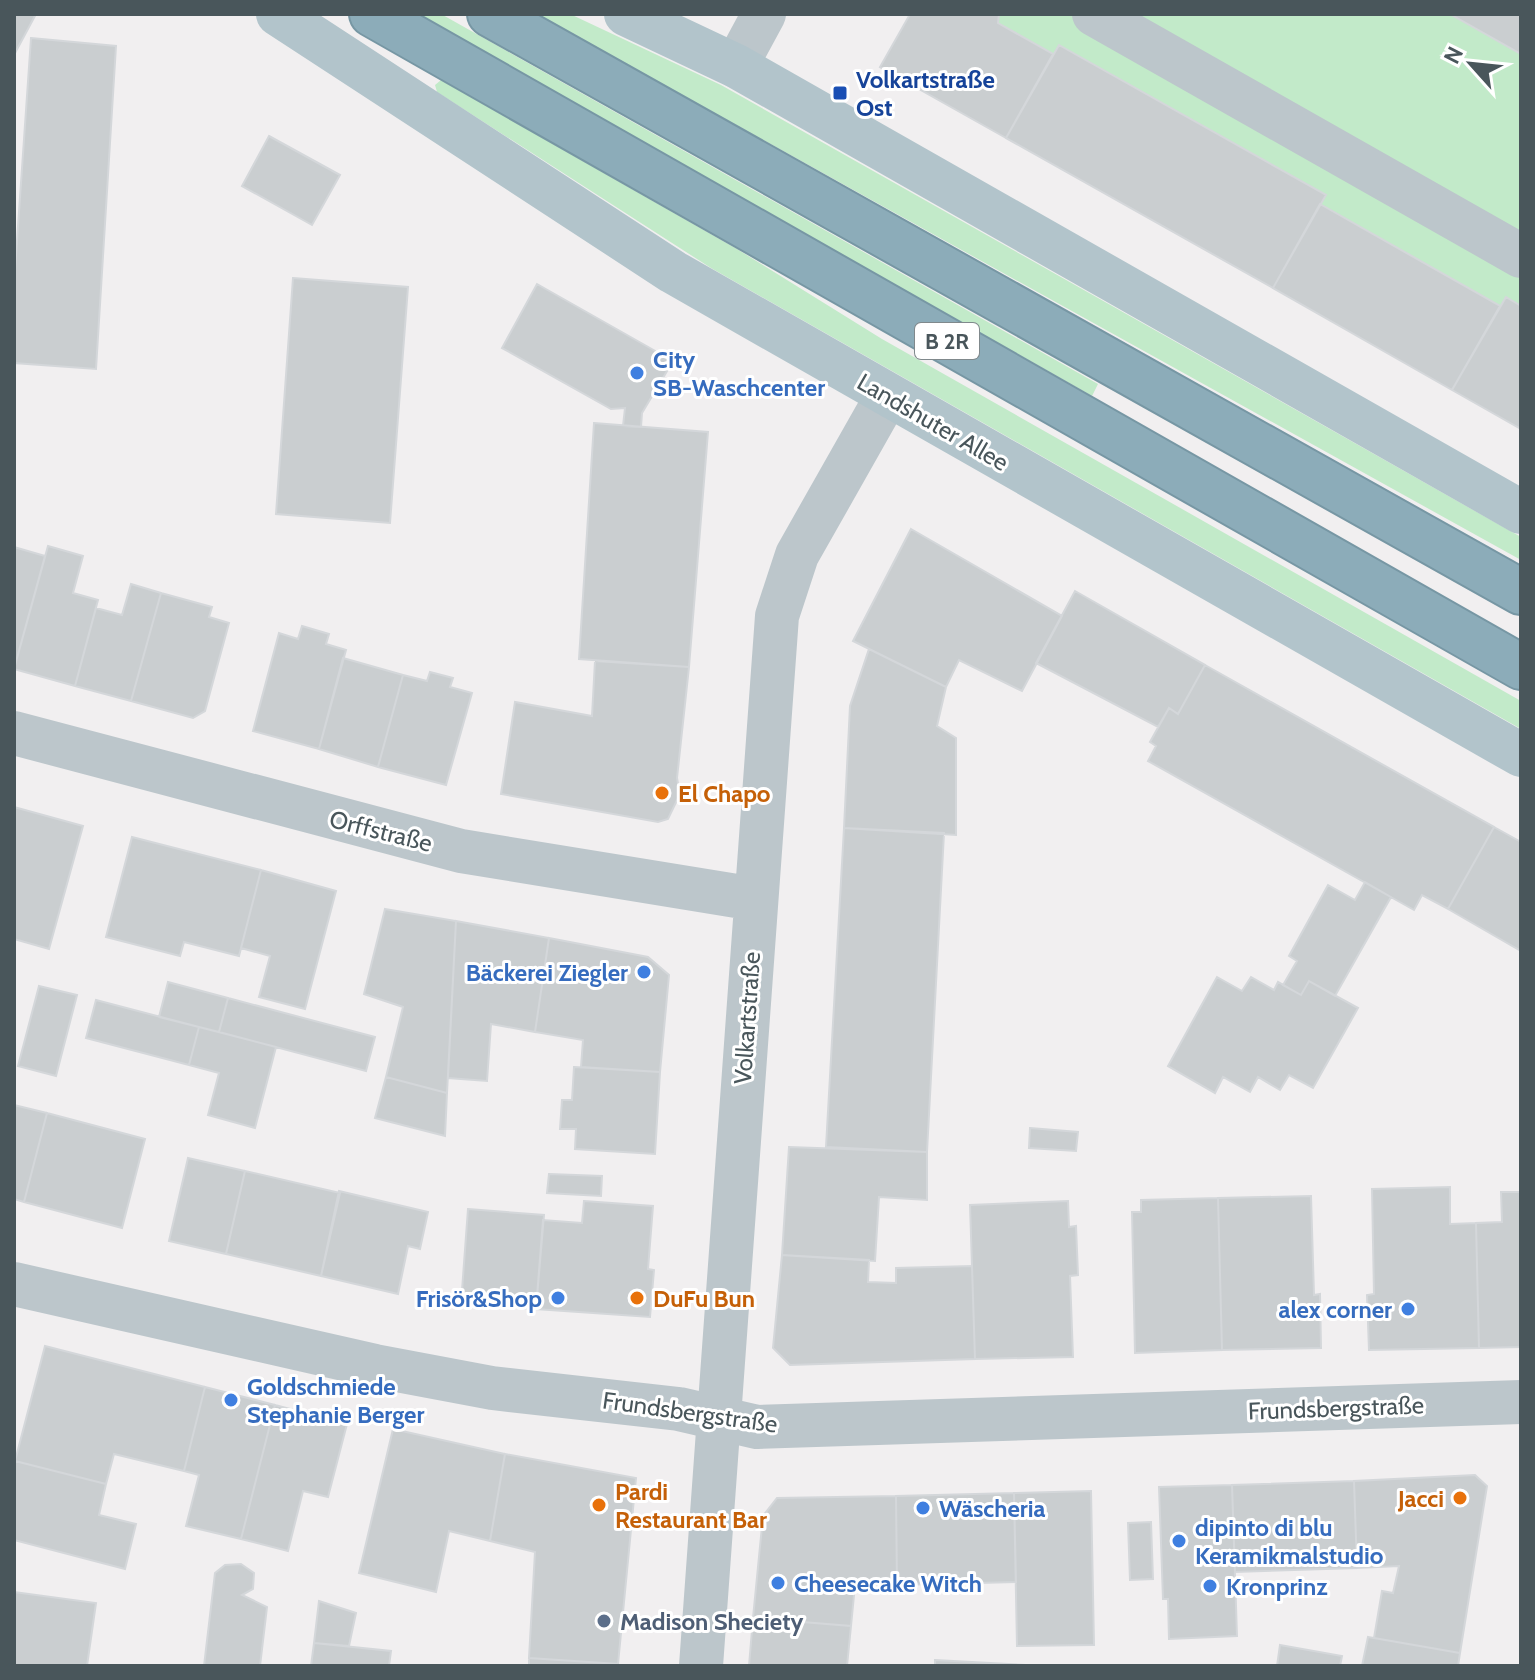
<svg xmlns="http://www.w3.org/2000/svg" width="1535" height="1680" font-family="Cabin,sans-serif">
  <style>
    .green { fill: #c2eac9 }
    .building { fill: #caced0; stroke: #d4d7da; stroke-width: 2 }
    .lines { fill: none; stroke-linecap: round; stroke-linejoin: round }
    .highway-casing { stroke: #7797a4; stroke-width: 48 }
    .minor { stroke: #bcc6cb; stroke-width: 44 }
    .major { stroke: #b2c4cb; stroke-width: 44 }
    .highway { stroke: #8cacb9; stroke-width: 44 }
    .transit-dot { fill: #1a4fb4; stroke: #fff; stroke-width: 3 }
    .shop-dot { fill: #3f7fe0; stroke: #fff; stroke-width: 3 }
    .food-dot { fill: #e8710a; stroke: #fff; stroke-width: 3 }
    .service-dot { fill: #5c6f8a; stroke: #fff; stroke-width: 3 }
    .labels { text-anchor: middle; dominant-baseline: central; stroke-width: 6; stroke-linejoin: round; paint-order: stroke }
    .shield { fill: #fff; stroke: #80898c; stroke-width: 2 }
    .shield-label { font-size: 22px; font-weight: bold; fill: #49565b }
    .transit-label { font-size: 24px; font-weight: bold; fill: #164399; stroke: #fff; text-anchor: start }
    .shop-label { font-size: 24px; font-weight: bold; fill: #366cbe; stroke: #fff; text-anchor: start }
    .street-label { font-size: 24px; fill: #49565b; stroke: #fff }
    .food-label { font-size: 24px; font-weight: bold; fill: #c56008; stroke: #fff; text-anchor: start }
    .service-label { font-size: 24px; font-weight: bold; fill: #4e5e75; stroke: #fff; text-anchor: start }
  </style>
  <rect width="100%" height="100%" fill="#f1eff0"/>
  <!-- green -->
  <path class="green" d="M 415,14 L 441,14 L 1098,384 L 1092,396 Z
    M 536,14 L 570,14 L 721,85 L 1521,537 L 1521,560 Z
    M 999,14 L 1450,14 L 1521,54 L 1521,306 L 1506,297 L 1500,306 L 1320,204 L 1325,195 L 1059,45 L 1053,54 L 998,23 Z
    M 441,80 L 737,249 L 882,339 L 1521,701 L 1521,729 L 711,268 L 437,92 L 435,85 Z"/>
  <!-- building -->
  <path class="building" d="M 14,14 L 36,14 L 14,55 Z
    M 905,14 L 999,14 L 998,23 L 1053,54 L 1006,138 L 880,67 L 909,16 Z
    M 1450,14 L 1521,14 L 1521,54 Z
    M 31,38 L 116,46 L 96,369 L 14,363 L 14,284 Z
    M 1059,45 L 1326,195 L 1273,288 L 1006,138 Z
    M 269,136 L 340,175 L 312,225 L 242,186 Z
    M 1320,204 L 1500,306 L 1452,390 L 1273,288 Z
    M 293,278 L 408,287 L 390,523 L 276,514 Z
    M 537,284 L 673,361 L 642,413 L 641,427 L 623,426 L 625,408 L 611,409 L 502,348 Z
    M 1506,297 L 1521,306 L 1521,429 L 1452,390 Z
    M 594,423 L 708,432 L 689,667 L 579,659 Z
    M 911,529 L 1062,616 L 1022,691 L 959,660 L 946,687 L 853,641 Z
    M 48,546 L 83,556 L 73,593 L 98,600 L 75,686 L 14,669 Z
    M 14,547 L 45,556 L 14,669 Z
    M 131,584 L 161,593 L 131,701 L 75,686 L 96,608 L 122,615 Z
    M 1075,591 L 1205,665 L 1178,714 L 1169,708 L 1158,727 L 1036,663 Z
    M 161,593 L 212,607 L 209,617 L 229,623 L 205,711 L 193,718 L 131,701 Z
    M 302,626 L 329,634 L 326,644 L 346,650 L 319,749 L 253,731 L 279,633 L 298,639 Z
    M 869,649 L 946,687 L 937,726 L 956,738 L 956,835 L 844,828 L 850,706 Z
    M 343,658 L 403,675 L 378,767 L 319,749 Z
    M 595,661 L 689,667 L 677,778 L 680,794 L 668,819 L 658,822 L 501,794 L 515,702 L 592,716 Z
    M 1205,665 L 1494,827 L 1448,909 L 1422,895 L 1414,910 L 1148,761 L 1156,746 L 1150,742 L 1169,708 L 1178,714 Z
    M 430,672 L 453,678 L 450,687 L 472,693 L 446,785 L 378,767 L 403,675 L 427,681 Z
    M 14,807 L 83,826 L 49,949 L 14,939 Z
    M 1494,827 L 1521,842 L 1521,951 L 1448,909 Z
    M 844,828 L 944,833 L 927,1152 L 826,1147 Z
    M 132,837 L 261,870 L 239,956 L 184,942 L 180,956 L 106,937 Z
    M 261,870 L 336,891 L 305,1009 L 259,997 L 270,956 L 241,948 Z
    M 1365,882 L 1391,897 L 1335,996 L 1309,981 L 1301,995 L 1283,985 L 1297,961 L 1289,956 L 1328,885 L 1355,900 Z
    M 385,909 L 456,921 L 447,1093 L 386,1077 L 403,1007 L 364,994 Z
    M 456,921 L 549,938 L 535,1032 L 491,1024 L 487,1081 L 448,1078 Z
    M 549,938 L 648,957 L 669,975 L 660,1072 L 581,1067 L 583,1040 L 535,1032 Z
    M 1217,977 L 1242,991 L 1251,977 L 1274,990 L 1278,982 L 1301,995 L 1309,981 L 1358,1008 L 1313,1088 L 1289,1075 L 1280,1090 L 1258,1077 L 1250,1092 L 1223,1077 L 1215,1093 L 1168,1066 Z
    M 168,982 L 228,998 L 219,1032 L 159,1017 Z
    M 39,986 L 77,995 L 56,1076 L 18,1066 Z
    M 228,998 L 375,1037 L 366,1071 L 219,1032 Z
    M 96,1000 L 199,1027 L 189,1065 L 86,1038 Z
    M 199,1027 L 276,1047 L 255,1128 L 208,1115 L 219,1073 L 189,1065 Z
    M 574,1067 L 660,1072 L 655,1154 L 575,1149 L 576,1129 L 560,1129 L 562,1100 L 572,1100 Z
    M 386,1077 L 447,1093 L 445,1136 L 375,1118 Z
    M 14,1105 L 47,1113 L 24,1202 L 14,1199 Z
    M 47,1113 L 145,1139 L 122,1228 L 24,1202 Z
    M 1030,1128 L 1078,1132 L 1076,1151 L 1029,1148 Z
    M 789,1147 L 927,1152 L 927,1200 L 879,1197 L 875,1261 L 782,1255 Z
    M 188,1158 L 245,1171 L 226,1254 L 169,1241 Z
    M 245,1171 L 340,1193 L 321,1276 L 226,1254 Z
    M 549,1174 L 602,1176 L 601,1196 L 547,1193 Z
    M 1450,1187 L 1450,1224 L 1476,1223 L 1479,1348 L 1369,1350 L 1367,1295 L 1374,1294 L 1372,1189 Z
    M 339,1191 L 428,1212 L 420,1249 L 408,1246 L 398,1294 L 321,1276 Z
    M 1501,1192 L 1521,1192 L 1521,1347 L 1479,1348 L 1476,1223 L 1502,1222 Z
    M 1311,1196 L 1314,1295 L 1320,1294 L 1321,1348 L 1222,1350 L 1218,1198 Z
    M 1218,1198 L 1222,1350 L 1135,1353 L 1132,1212 L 1141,1212 L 1141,1200 Z
    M 584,1201 L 653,1206 L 648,1269 L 654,1270 L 650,1317 L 536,1309 L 543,1220 L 582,1223 Z
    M 1068,1201 L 1069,1227 L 1076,1226 L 1078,1275 L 1070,1276 L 1073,1357 L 975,1359 L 970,1205 Z
    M 468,1209 L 544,1215 L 536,1309 L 461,1304 Z
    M 782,1255 L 869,1260 L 868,1282 L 896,1283 L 896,1268 L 972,1266 L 975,1359 L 790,1365 L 773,1348 Z
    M 45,1346 L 205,1387 L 184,1471 L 114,1454 L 106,1484 L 15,1461 Z
    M 205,1387 L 275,1405 L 241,1539 L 186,1526 L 199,1475 L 184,1471 Z
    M 275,1405 L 347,1424 L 328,1497 L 303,1491 L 288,1551 L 241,1539 Z
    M 393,1429 L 505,1454 L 490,1541 L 449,1531 L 436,1592 L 359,1573 Z
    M 505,1454 L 636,1478 L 618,1664 L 529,1658 L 535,1552 L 490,1541 Z
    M 15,1461 L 106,1484 L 99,1515 L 136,1524 L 125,1569 L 14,1540 Z
    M 1475,1475 L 1487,1486 L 1460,1653 L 1374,1638 L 1382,1591 L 1393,1593 L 1399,1566 L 1357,1568 L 1354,1481 Z
    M 1354,1481 L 1357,1568 L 1235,1572 L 1232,1485 Z
    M 1232,1485 L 1237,1636 L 1169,1639 L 1168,1599 L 1163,1599 L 1159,1487 Z
    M 1091,1491 L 1094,1645 L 1017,1646 L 1014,1493 Z
    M 1014,1493 L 1016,1582 L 897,1585 L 896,1496 Z
    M 896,1496 L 897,1585 L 855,1585 L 851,1626 L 753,1618 L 763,1516 L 777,1498 Z
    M 1151,1522 L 1153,1579 L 1130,1580 L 1128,1523 Z
    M 241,1564 L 254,1573 L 253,1589 L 242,1595 L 267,1607 L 260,1666 L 204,1666 L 215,1573 L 225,1565 Z
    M 14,1592 L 96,1603 L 87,1666 L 14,1666 Z
    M 319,1601 L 356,1613 L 349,1646 L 314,1643 Z
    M 753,1618 L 851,1626 L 847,1666 L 749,1666 Z
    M 1368,1637 L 1460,1653 L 1458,1666 L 1362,1666 Z
    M 314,1643 L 391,1651 L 389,1666 L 311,1666 Z
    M 1280,1645 L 1342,1656 L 1340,1666 L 1277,1666 Z
    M 529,1658 L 618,1664 L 618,1666 L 529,1666 Z
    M 935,1660 L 1025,1665 L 1025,1666 L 935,1666 Z"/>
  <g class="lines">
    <!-- highway casing -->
    <g class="highway-casing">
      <path id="highway" d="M 372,14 L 1521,667
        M 490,14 L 1521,592"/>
    </g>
    <!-- minor -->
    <path class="minor" d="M 1094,14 L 1521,256
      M 736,66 L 764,14
      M 14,733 L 461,851 L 755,899
      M 14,1284 L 375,1366 L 492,1388 L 679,1409 L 757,1427 L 1521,1402
      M 701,1666 L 777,616 L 797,555 L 887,396"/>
    <!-- major -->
    <path class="major" d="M 278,14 L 673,272 L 1521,755
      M 626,14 L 736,66 L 1521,512"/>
    <!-- highway -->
    <use href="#highway" class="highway"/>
  </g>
  <!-- markers -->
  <rect class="transit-dot" x="832" y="85" width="16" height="16" rx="4"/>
  <g class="shop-dot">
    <circle cx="637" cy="373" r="8"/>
    <circle cx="644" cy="972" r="8"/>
    <circle cx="558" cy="1298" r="8"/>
    <circle cx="1408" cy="1309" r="8"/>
    <circle cx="231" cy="1400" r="8"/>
    <circle cx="923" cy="1508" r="8"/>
    <circle cx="1179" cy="1541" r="8"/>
    <circle cx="778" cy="1583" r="8"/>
    <circle cx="1210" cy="1586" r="8"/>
  </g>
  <g class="food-dot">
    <circle cx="662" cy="793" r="8"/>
    <circle cx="637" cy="1298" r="8"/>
    <circle cx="1460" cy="1498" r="8"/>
    <circle cx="599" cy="1505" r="8"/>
  </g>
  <circle class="service-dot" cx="604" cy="1621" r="8"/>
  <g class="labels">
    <!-- shield labels -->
    <rect class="shield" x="915" y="323" width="64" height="36" rx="6"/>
    <g class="shield-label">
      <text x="947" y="341">B 2R</text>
    </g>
    <!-- transit labels -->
    <g class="transit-label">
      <text x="856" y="79">Volkartstraße<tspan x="856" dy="28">Ost</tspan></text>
    </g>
    <!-- shop labels -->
    <g class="shop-label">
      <text x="653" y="359">City<tspan x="653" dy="28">SB-Waschcenter</tspan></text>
      <text x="628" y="972" text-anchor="end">Bäckerei Ziegler</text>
      <text x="542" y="1298" text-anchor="end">Frisör&amp;Shop</text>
      <text x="1392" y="1309" text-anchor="end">alex corner</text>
      <text x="247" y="1386">Goldschmiede<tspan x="247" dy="28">Stephanie Berger</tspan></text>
      <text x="939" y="1508">Wäscheria</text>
      <text x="1195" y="1527">dipinto di blu<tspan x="1195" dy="28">Keramikmalstudio</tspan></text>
      <text x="794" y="1583">Cheesecake Witch</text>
      <text x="1226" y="1586">Kronprinz</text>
    </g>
    <!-- street labels -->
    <g class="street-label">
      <text transform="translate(933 422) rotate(30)">Landshuter Allee</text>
      <text transform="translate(381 831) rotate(14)">Orffstraße</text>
      <text transform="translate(747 1018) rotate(-86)">Volkartstraße</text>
      <text transform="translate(1336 1408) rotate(-2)">Frundsbergstraße</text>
      <text transform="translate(690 1412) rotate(8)">Frundsbergstraße</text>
    </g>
    <!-- food labels -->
    <g class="food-label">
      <text x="678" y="793">El Chapo</text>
      <text x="653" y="1298">DuFu Bun</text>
      <text x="615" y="1491">Pardi<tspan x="615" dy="28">Restaurant Bar</tspan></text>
      <text x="1444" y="1498" text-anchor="end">Jacci</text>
    </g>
    <!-- service labels -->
    <g class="service-label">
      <text x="620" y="1621">Madison Sheciety</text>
    </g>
  </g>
  <!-- border -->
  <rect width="1535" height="1680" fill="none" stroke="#49565b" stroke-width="32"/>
  <!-- north arrow -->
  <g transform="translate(1471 64) rotate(297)" stroke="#ffffff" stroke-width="6" paint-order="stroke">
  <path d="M0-6L14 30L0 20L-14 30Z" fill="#49565b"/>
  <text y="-12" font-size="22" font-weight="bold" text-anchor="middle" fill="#49565b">N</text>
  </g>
</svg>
